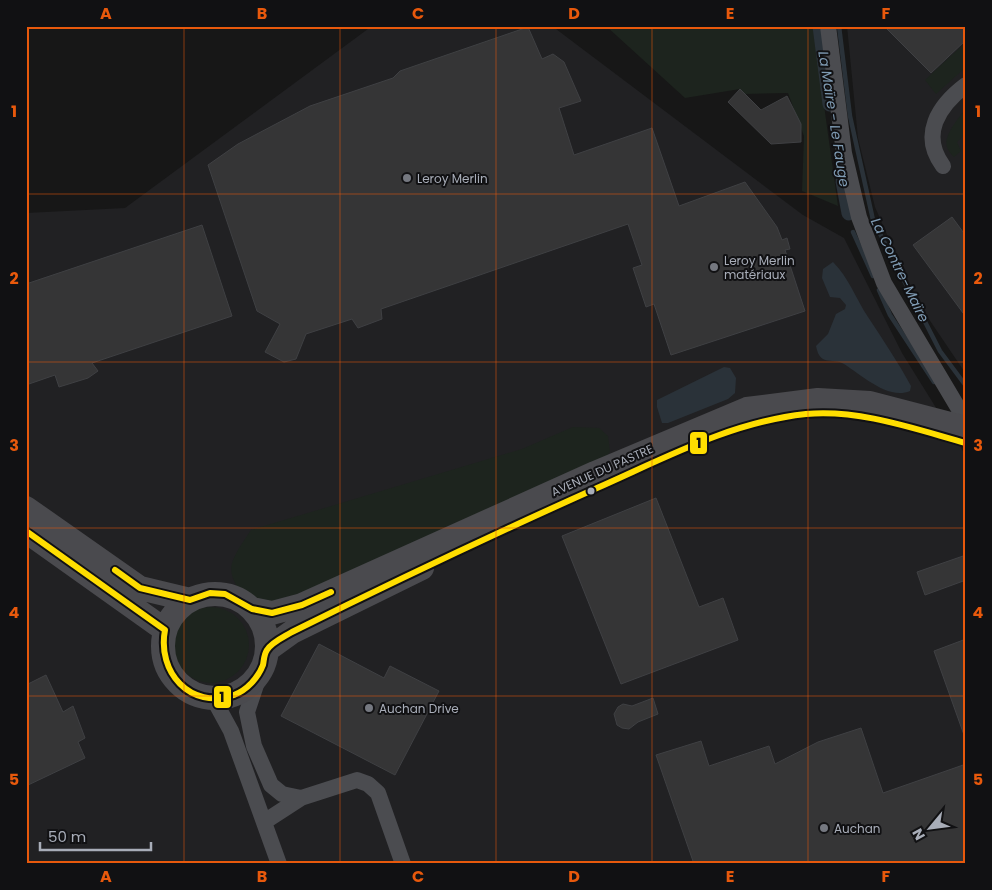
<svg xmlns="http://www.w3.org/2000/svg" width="992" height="890" font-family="Poppins,sans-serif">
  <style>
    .built { fill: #212123 }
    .green { fill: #1d241e }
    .water { fill: #2a3239 }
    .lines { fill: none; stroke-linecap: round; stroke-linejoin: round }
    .stream { stroke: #2a3239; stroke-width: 4.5 }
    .canal { stroke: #2a3239; stroke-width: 15 }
    .building { fill: #353536; stroke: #3f4043 }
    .street { stroke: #4b4c50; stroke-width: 16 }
    .secondary { stroke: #4a4a4e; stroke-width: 24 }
    .bus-1-casing { stroke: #111113; stroke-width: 10 }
    .bus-1 { stroke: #ffde00; stroke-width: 6 }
    .grid { fill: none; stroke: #e8590c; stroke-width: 1; stroke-opacity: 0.55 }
    .poi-dot { fill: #757880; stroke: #111113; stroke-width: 2 }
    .bus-dot { fill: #a8adb8; stroke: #111113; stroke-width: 2 }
    .labels { text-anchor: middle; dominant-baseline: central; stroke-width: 4; stroke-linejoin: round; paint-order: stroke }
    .poi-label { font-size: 12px; fill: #a8adb8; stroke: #111113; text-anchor: start }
    .street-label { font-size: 12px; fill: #a8adb8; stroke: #111113 }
    .water-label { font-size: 14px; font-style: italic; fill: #7f9bb3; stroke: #111113 }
    .line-badge { stroke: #111113; stroke-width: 2 }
    .pale-badge-label { font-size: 14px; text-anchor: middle; font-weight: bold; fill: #111 }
    .neatline { fill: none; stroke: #e8590c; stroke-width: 2 }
    .grid-label { font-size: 16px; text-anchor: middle; font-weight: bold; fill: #e8590c }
  </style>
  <rect width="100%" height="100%" fill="#171717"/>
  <!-- built -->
  <path class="built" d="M 372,26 L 552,26 L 803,215 L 844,238 L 902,353 L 966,456 L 966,864 L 26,864 L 26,213 L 125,208 Z
    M 847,26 L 966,26 L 966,374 L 914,297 L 875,207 L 858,138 Z"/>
  <!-- green -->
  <path class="green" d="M 606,26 L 813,26 L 838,206 L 802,191 L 804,136 L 788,93 L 744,94 L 740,89 L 685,98 Z
    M 966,42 L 966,67 L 936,94 L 925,80 Z
    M 966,108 L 966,133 L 957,142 L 961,151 L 954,157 C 952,155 948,151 947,147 C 943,135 960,117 966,108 Z
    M 573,427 L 599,428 L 608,436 L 610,452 L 599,466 L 328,584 L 252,609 C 225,570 224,570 251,530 L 522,449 Z
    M173 645a38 38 0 1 1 76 0a38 38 0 1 1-76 0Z"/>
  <!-- water -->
  <path class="water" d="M 833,262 C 849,278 856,299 868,317 C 883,340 898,362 911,386 L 910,391 C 887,401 859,372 842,363 C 836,360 829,362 823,359 C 818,356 817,350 816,346 L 828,334 L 836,314 L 845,309 L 846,305 L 840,298 L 830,297 L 822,278 L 823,269 Z
    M 724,367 L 730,368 L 736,378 L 735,393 L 728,399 L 668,423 L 662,423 L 657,407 L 657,400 Z"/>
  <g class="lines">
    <!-- stream -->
    <path class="stream" d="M 839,26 L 850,116 L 873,220 L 940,351 L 966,386
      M 853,232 L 873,276
      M 879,290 L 890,315 L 934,382"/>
    <!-- canal -->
    <path class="canal" d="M 820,26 L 830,104
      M 843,181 L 849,213"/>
  </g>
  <!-- building -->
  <path class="building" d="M 884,26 L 966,26 L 966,40 L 931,73 Z
    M 528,27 L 542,59 L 553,54 L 564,62 L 581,101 L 559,108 L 574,155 L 652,128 L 679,206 L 745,182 L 777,227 L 782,240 L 787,238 L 790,249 L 785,250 L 805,311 L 671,355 L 654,304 L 646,307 L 633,268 L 642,265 L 628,224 L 381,309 L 382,319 L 358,328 L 352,319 L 306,334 L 296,359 L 284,362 L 265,352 L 280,324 L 257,311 L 208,165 L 238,144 L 310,106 L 393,78 L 400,71 Z
    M 740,89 L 761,110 L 787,96 L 801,124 L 801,142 L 771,144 L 728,102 Z
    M 952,217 L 966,236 L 966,317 L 913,245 Z
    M 202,225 L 232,316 L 92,363 L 98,371 L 88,378 L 59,387 L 55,375 L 26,385 L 26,284 Z
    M 656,498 L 699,607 L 723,598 L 738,640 L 621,684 L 562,536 Z
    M 966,555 L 966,580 L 925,595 L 917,572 Z
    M 966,639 L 966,735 L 964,735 L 934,651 Z
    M 319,644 L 384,678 L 390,666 L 439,691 L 395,775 L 281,716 Z
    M 46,675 L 63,712 L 73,706 L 85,738 L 78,742 L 85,758 L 26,786 L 26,685 Z
    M 653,698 L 658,714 L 638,722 L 629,729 L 622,728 L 617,725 L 614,714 L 618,707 L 623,704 L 632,706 Z
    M 861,728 L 883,793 L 966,764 L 966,864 L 694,864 L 656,755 L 701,741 L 709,766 L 769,746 L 775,764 L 818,742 Z"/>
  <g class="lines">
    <!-- street -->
    <path class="street" d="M 828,26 L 844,153 L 859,217 L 884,283 L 966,421
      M 943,166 C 920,135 938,106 966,85
      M 260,673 L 247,712 L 254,746 L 271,785 L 282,794 L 301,798 L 357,780 L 368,784 L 378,793 L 403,864
      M 213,698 L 231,731 L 279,864
      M 264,822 L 301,798"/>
    <!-- secondary -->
    <path class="secondary" d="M 26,508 L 140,588 L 190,600
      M 26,531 L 165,630
      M163 646a52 52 0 1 1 104 0a52 52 0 1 1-104 0Z
      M 252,609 L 272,613 L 302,605 L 595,473 L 747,409 L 818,400 L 870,403 L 966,428
      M 267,650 L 292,632 L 422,568"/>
    <!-- bus-1 casing -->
    <g class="bus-1-casing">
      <path id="bus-1" d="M 26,531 L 165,630 C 157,672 190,710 234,695 C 247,690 258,678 263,665 C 264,660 264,654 267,650 C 272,642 284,637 292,632 C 393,582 494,534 597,488 C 665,458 731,422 806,414 C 860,409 915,429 966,443
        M 115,570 L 140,588 L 190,600 L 210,593 L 225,594 L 252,609 L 272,613 L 302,605 L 331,592"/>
    </g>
    <!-- bus-1 -->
    <use href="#bus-1" class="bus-1"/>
  </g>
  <!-- grid -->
  <path class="grid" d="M 184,26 L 184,864M 340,26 L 340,864M 496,26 L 496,864M 652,26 L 652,864M 808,26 L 808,864M 26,194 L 966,194M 26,362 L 966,362M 26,528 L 966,528M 26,696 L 966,696"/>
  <!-- markers -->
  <g class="poi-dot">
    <circle cx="407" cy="178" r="5"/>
    <circle cx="714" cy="267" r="5"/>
    <circle cx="369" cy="708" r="5"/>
    <circle cx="824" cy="828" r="5"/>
  </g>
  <circle class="bus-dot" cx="591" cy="491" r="4.5"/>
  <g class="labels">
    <!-- poi labels -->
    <g class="poi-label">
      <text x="417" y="178">Leroy Merlin</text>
      <text x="724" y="260">Leroy Merlin<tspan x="724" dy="14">matériaux</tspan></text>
      <text x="379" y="708">Auchan Drive</text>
      <text x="834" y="828">Auchan</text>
    </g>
    <!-- street labels -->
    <g class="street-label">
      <text transform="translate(602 470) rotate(-24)">AVENUE DU PASTRE</text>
    </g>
    <!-- water labels -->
    <g class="water-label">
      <text transform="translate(834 119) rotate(81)">La Maïre - Le Fauge</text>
      <text transform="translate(900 270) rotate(64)">La Contre-Maïre</text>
    </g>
  </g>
  <g class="line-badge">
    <rect x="689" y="431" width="19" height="24" rx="5" fill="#ffde00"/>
    <rect x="213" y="685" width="19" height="24" rx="5" fill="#ffde00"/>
  </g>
  <g class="pale-badge-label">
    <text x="699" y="448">1</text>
    <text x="222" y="702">1</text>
  </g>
  <!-- border -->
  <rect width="992" height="890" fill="none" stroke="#111113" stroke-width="55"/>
  <!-- north arrow -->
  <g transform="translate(930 828) rotate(241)" stroke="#111113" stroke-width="4" paint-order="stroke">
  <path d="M0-4L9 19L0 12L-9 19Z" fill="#a8adb8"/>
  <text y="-8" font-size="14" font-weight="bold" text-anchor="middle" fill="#a8adb8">N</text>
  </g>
  <!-- scale -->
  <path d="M40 842v8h111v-8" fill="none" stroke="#a8adb8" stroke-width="2.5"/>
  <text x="48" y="842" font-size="15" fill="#a8adb8" stroke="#111113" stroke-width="4" paint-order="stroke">50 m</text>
  <rect x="28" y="28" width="936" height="834" class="neatline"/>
  <g class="grid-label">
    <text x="106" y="19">A</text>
    <text x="262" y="19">B</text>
    <text x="418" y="19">C</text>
    <text x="574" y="19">D</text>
    <text x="730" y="19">E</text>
    <text x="886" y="19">F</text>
    <text x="14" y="117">1</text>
    <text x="978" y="117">1</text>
    <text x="14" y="284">2</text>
    <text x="978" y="284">2</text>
    <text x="14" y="451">3</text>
    <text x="978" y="451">3</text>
    <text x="14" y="618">4</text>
    <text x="978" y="618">4</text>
    <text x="14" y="785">5</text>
    <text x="978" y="785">5</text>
    <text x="106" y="882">A</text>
    <text x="262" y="882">B</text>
    <text x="418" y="882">C</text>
    <text x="574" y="882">D</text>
    <text x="730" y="882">E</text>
    <text x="886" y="882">F</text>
  </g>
</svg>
